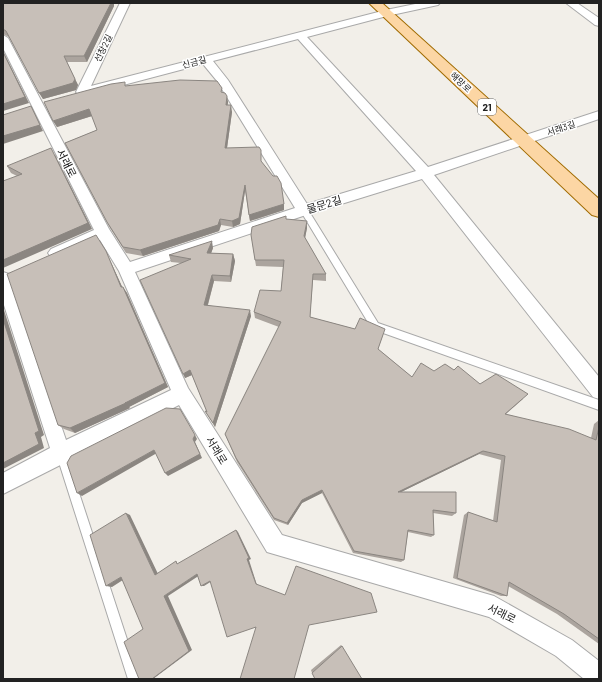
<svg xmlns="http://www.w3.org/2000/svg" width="602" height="682" font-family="Barlow,'Noto Sans KR',sans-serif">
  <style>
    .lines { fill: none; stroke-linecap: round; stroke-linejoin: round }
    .lane-casing { stroke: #a9a9a9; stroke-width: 2 }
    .street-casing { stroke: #a9a9a9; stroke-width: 2 }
    .primary-casing { stroke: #a06b00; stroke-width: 2 }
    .lane { fill: #fff; fill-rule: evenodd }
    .street { fill: #fff; fill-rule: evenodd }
    .primary { fill: #fcd6a4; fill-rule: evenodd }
    .wall { fill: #aba49e }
    .shaded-wall { fill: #8b8681 }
    .building { fill: #c7bfb8; stroke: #8b8681 }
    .labels { text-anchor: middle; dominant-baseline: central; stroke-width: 3; stroke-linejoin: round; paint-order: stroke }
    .far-street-label { font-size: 9px; fill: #222; stroke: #fff }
    .shield { fill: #fff; stroke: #646464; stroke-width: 1 }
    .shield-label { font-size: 10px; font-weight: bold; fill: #222 }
    .street-label { font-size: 11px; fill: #222; stroke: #fff }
  </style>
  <rect width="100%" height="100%" fill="#f2efe9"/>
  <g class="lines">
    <!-- lane casing -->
    <g class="lane-casing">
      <path id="lane" d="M 304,207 L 307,208 L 378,323 L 599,400 L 599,410 L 372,329 L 300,210 Z
        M 61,448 L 65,449 L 66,453 L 140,679 L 128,679 L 56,453 L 57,449 Z"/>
    </g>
    <!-- street casing -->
    <g class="street-casing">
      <path id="street" d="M 120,3 L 130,3 L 91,86 L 386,10 L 420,3 L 440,3 L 438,5 L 387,16 L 307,37 L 428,167 L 599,111 L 599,119 L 434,175 L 599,377 L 599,399 L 593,397 L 422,179 L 309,214 L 135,272 L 188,388 L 282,535 L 494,596 L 572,640 L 599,661 L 599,679 L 584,679 L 556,656 L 489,617 L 267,552 L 179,405 L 3,494 L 3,473 L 50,448 L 3,302 L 3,272 L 9,274 L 11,278 L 66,440 L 171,390 L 119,271 L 100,240 L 56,259 L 51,257 L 48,253 L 51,249 L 94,230 L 3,48 L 3,35 L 8,38 L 109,229 L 130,262 L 295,208 L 217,81 L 203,64 L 93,93 L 88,91 L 86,94 L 78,94 L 76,92 ZM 298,39 L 416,171 L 307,204 L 228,80 L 213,61 Z
        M 566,3 L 577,3 L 599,18 L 599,26 L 595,25 Z"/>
    </g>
    <!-- primary casing -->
    <g class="primary-casing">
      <path id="primary" d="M 369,3 L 382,3 L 599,199 L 599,217 L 592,215 Z"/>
    </g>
    <!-- lane -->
    <use href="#lane" class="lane"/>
    <!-- street -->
    <use href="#street" class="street"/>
    <!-- primary -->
    <use href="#primary" class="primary"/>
  </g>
  <!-- wall -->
  <path class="wall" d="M 3,3 L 114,3 L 114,6 L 87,62 L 67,62 L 78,85 L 76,90 L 43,99 L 9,37 L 3,34 Z
    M 126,86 L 222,92 L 228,102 L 227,105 L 232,112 L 227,148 L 261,161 L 284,204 L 284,210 L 250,221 L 245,191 L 240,224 L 233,227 L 221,225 L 219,231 L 143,256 L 126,253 L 110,228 L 65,143 L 97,130 L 92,116 L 57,127 L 44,102 Z
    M 55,155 L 92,229 L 17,176 L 11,173 L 7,166 Z
    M 286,219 L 307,228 L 305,238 L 326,274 L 326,281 L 313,280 L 310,317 L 355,329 L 383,335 L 378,349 L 412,377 L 434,371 L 454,370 L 480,384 L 523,399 L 506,414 L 591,438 L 594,424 L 599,420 L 599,644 L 557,614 L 508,586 L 507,596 L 501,596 L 453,578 L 464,515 L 468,512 L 493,521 L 501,460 L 479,454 L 401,492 L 456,513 L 452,516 L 433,513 L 434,535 L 431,537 L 408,532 L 404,560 L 401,562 L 353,553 L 322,493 L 302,503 L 288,525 L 274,520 L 237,462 L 225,434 L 279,327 L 255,318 L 254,312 L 281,291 L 283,267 L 256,266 L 251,235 Z
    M 213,248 L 211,253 L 233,254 L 235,261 L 231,282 L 214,281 L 208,305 L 251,316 L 215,427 L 205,411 L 207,412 L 192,375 L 185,378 L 181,263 L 171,262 L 169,255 Z
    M 109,258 L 122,287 L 127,293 L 168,387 L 129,407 L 130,408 L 75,433 L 64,429 L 58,425 Z
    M 341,645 L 342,646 L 312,673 L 311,670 Z"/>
  <!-- shaded-wall -->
  <path class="shaded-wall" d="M 111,3 L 114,3 L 114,6 L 87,62 L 84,56 Z
    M 3,51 L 29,103 L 3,111 Z
    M 75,79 L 78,85 L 76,90 L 43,99 L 39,93 Z
    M 227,96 L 228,102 L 227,112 L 226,105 Z
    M 231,105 L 232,112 L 226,155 L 225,148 Z
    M 31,106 L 43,131 L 3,144 L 3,136 Z
    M 89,109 L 92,116 L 57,127 L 53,121 Z
    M 55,155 L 92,229 L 3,268 L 3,260 Z
    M 245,185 L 245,191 L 240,224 L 233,227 L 232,221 Z
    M 284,204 L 284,210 L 250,221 L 249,215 Z
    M 220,219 L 221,225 L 219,231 L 143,256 L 140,250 Z
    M 307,221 L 307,228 L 304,243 L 304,236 Z
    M 212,241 L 213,248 L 209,259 L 207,253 Z
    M 106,251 L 109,258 L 125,293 L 121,287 Z
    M 233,254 L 235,261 L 231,282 L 230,276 Z
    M 212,275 L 214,281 L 206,311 L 204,305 Z
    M 123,287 L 127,293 L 168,387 L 129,407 L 130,408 L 75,433 L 70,428 Z
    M 3,307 L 44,435 L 41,437 L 44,448 L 3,469 L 3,463 L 35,433 L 3,319 Z
    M 250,310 L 251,316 L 215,427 L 213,423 Z
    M 190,370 L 192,375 L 185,378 L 183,374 Z
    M 195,435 L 197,439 L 195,442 L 202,458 L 168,476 L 165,473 Z
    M 154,450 L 157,453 L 82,496 L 77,493 Z
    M 483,451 L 479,454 L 395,495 L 398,492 Z
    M 322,490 L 322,493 L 302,503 L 288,525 L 287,523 L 302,500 Z
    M 126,513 L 130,515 L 159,576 L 155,575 Z
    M 236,530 L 238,532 L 251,559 L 249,560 L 257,585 L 256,584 Z
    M 197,574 L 200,575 L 168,596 L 192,650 L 153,679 L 152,679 L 164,596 Z
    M 121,577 L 126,578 L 112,587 L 106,586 Z
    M 210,581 L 212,581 L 204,586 L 201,586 Z"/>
  <!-- building -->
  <path class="building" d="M 3,3 L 111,3 L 84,56 L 64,56 L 75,79 L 73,83 L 39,93 L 6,31 L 3,29 Z
    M 3,52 L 25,97 L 3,104 Z
    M 180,80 L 217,81 L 222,88 L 221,92 L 225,93 L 227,96 L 226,105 L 231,105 L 225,148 L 259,147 L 261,150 L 261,161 L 273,176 L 277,176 L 281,183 L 284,204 L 249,215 L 245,185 L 239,218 L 232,221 L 220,219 L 218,225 L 140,250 L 123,247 L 107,222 L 65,143 L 97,130 L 89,109 L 53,121 L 44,102 L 111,84 L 125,82 L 125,86 Z
    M 31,106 L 40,125 L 3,136 L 3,115 Z
    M 51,148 L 88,223 L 3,260 L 3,181 L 22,174 L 7,166 Z
    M 286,216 L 286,219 L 307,221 L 304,236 L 326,274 L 313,274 L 310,317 L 355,329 L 360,318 L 385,329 L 378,349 L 412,377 L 421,363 L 434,371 L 445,364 L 454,370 L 458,366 L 480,384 L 496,374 L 528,394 L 505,414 L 569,429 L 596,440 L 599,427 L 599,639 L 564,614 L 509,582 L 507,596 L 457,578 L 468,512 L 497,522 L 505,456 L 483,451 L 398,492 L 456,492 L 456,513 L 433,510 L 434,535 L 408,530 L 404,560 L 354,551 L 322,490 L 302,500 L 287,523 L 274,518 L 236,458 L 225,434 L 281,322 L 254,312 L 260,290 L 281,291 L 284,260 L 255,260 L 251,235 L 252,227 Z
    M 96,235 L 106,251 L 121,287 L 123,287 L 165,383 L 125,403 L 126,403 L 70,428 L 58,425 L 7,274 Z
    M 212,241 L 207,253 L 233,254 L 230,276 L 212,275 L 204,305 L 250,310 L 213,423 L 205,411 L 207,412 L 190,370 L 183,374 L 140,280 L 191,259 L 169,255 Z
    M 3,319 L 39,431 L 35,433 L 39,444 L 3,463 Z
    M 166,408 L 180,409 L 195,435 L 193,439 L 200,454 L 165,473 L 154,450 L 77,493 L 67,463 L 71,456 Z
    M 126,513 L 155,575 L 176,561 L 177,564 L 236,530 L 249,558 L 247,559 L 256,584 L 285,595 L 296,566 L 371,593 L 377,612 L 309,625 L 294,679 L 240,679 L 256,627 L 227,637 L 210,581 L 201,586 L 197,574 L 164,596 L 189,651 L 152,679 L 139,679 L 124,642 L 143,629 L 121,577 L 106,586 L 90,535 Z
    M 342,646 L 362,679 L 315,679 L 312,673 Z"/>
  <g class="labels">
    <!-- far-street labels -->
    <g class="far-street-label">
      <text transform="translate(103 48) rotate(-64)">선창2길</text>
      <text transform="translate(194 62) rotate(-15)">신금길</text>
      <text transform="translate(461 82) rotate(43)">해망로</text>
      <text transform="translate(561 128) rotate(-18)">서래3길</text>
    </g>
    <!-- shield labels -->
    <rect class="shield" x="478" y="99" width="18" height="16" rx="3"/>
    <g class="shield-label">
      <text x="487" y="107">21</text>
    </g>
    <!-- street labels -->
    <g class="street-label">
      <text transform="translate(67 163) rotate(63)">서래로</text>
      <text transform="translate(324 204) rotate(-17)">물문2길</text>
      <text transform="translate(217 450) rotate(58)">서래로</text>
      <text transform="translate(502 613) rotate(26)">서래로</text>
    </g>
  </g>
  <!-- border -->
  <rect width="602" height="682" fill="none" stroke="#222222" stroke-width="8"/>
</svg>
